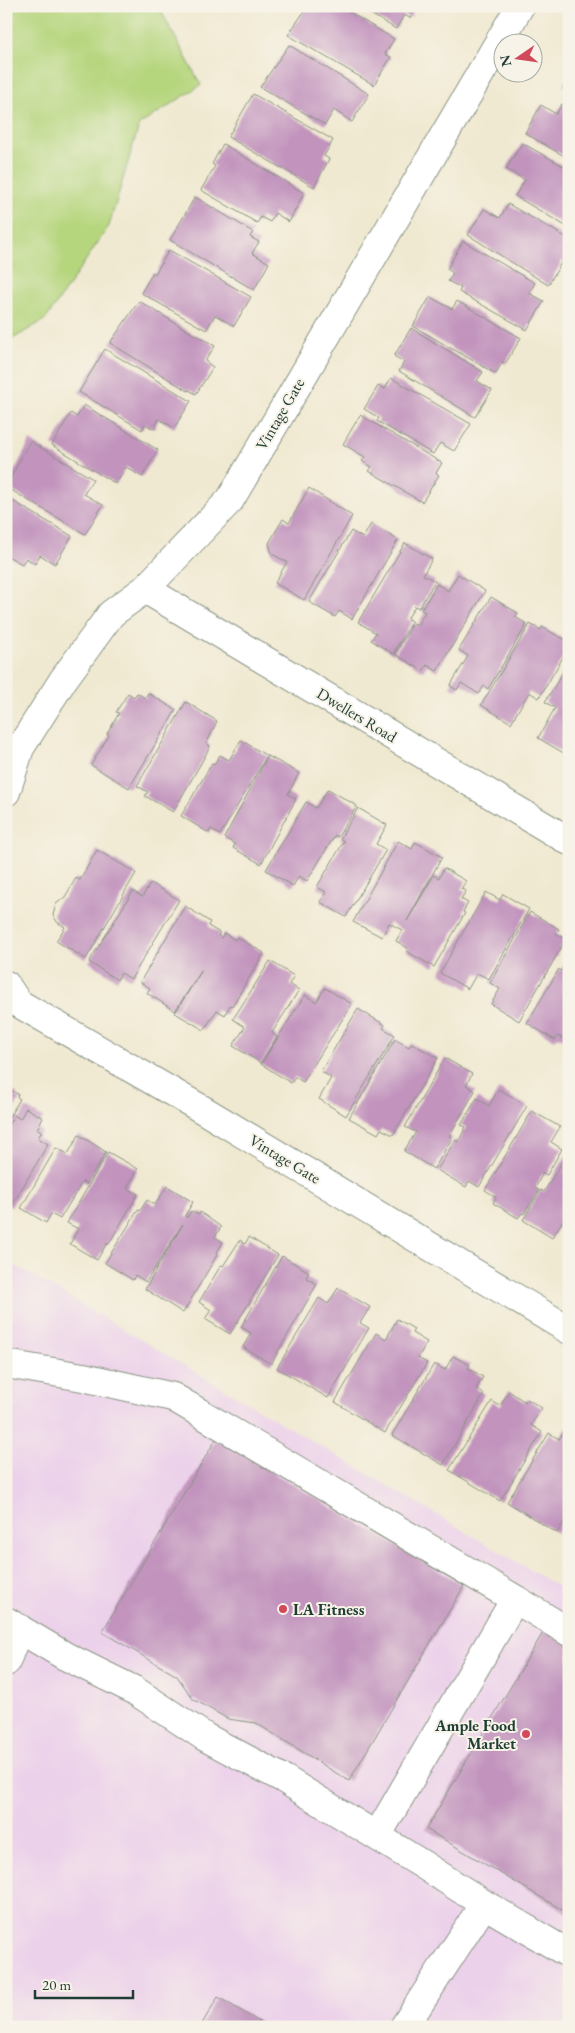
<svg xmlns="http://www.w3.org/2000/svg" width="575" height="2033" font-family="'EB Garamond',serif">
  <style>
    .built { fill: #ecd1ea }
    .green { fill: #b6d67e; stroke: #6a8a59 }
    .building { fill: #c193bd }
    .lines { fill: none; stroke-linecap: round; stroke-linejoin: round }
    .minor-casing { stroke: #889382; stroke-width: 30 }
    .minor { stroke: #fff; stroke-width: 28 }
    .poi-dot { fill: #d1495b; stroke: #f7f3e8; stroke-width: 2 }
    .labels { text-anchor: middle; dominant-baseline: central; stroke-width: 4; stroke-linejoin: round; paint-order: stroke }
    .street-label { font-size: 16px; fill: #1f3d34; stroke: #f7f3e8 }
    .poi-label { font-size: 16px; font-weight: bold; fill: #1f3d34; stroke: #f7f3e8; text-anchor: start }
  </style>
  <rect width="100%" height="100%" fill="#f7f3e8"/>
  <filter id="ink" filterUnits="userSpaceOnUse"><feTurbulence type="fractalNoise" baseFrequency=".02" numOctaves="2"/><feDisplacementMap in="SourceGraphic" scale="10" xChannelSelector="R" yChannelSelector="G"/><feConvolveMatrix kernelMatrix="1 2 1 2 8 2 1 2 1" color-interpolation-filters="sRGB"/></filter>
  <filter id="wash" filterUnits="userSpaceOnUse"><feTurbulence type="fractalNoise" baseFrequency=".0096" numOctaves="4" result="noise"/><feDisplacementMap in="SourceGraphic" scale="20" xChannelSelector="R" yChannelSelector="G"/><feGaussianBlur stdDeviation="1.12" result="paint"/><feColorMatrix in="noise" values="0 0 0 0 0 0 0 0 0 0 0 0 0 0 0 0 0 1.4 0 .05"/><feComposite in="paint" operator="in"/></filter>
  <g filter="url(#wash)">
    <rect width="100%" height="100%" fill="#f0e9d1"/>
    <!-- built -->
    <path class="built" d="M 6,1260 L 569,1593 L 569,2027 L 6,2027 Z"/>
    <!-- green -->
    <path class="green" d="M 6,6 L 167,6 L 161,11 L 201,85 L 139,125 L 109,226 L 46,319 L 6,343 Z"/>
    <g id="blocks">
      <!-- building -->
      <path class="building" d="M 308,6 L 339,6 L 394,39 L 385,54 L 391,57 L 374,85 L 288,35 Z
        M 357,6 L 417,6 L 410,18 L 404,15 L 396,29 Z
        M 289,45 L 369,94 L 352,122 L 334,110 L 325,125 L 260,87 Z
        M 569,76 L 569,89 L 563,86 Z
        M 253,94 L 333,140 L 324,156 L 329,159 L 314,187 L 228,137 Z
        M 562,104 L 569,108 L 569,159 L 525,133 L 541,105 L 556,114 Z
        M 522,143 L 569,169 L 569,228 L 515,196 L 525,180 L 506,169 Z
        M 223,144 L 304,193 L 289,222 L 275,213 L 270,222 L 261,217 L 257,223 L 201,190 L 215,166 L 212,164 Z
        M 195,197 L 253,232 L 250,237 L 259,242 L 252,253 L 269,263 L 254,290 L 170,240 Z
        M 508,204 L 569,239 L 569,257 L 566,262 L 563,260 L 548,285 L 468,235 L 484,209 L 500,218 Z
        M 463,241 L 535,283 L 529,293 L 544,301 L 527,330 L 459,292 L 461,288 L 448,281 L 453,273 L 447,269 Z
        M 169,250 L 251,297 L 234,326 L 215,315 L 206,330 L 141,293 L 153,272 L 155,274 Z
        M 430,297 L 452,309 L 457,301 L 521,338 L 505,364 L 502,362 L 496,374 L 413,326 Z
        M 139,301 L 195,335 L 195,334 L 215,346 L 205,361 L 213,367 L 196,394 L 189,390 L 188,391 L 110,343 Z
        M 411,328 L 483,372 L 477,381 L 492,390 L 475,417 L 399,371 L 404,362 L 394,356 Z
        M 105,349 L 191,401 L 174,428 L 159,419 L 154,429 L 145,424 L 142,430 L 79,392 Z
        M 391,378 L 471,424 L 454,451 L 440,443 L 433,454 L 377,421 L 379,418 L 364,409 L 378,386 L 385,389 Z
        M 84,405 L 158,450 L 142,477 L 126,467 L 116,484 L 52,445 L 71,413 L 77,417 Z
        M 360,415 L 442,463 L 436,473 L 439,475 L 422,502 L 369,471 L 372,467 L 362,461 L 365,457 L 343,444 Z
        M 30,441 L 93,479 L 84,494 L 103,505 L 85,534 L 6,487 Z
        M 309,488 L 352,516 L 304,600 L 275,583 L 287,562 L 272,554 L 269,543 L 283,519 L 289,523 Z
        M 6,497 L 72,536 L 55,564 L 40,555 L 35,564 L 26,558 L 22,564 L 6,555 Z
        M 371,524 L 398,540 L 352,619 L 339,611 L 335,617 L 309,602 L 351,531 L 363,538 Z
        M 405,543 L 432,559 L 423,575 L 435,581 L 419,608 L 415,606 L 407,619 L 412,621 L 393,654 L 371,640 L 376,633 L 358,622 Z
        M 458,574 L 485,591 L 437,671 L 427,665 L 423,671 L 395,654 L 413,623 L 417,626 L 425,612 L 421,610 L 437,584 L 448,591 Z
        M 491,597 L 518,613 L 515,617 L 527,624 L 488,689 L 484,686 L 479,694 L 461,683 L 457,690 L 450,686 L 468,656 L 459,650 Z
        M 530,624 L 541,630 L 542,627 L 569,642 L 569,647 L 539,698 L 529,692 L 511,723 L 481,705 Z
        M 569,662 L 569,752 L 567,755 L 538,738 L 555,708 L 545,702 Z
        M 128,693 L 134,697 L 137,693 L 145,698 L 148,693 L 176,710 L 129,788 L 91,765 L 109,735 L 107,734 L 119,713 L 116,712 Z
        M 186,702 L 217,721 L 207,743 L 210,746 L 205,756 L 173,812 L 145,796 L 148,792 L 137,786 Z
        M 241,740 L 267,756 L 220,835 L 211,829 L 209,833 L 181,816 L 212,763 L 214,764 L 220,755 L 229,760 Z
        M 268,756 L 299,773 L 288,794 L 296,799 L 261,864 L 233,848 L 235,844 L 224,838 Z
        M 328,789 L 357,806 L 338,837 L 335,835 L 307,881 L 299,876 L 293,886 L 266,870 L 306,802 L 316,808 Z
        M 358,808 L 387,825 L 376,844 L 386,850 L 346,917 L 320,902 L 326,892 L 317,887 L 344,841 L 340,839 Z
        M 398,841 L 412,849 L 415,842 L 442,857 L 407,921 L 434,875 L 439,878 L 444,868 L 466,881 L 461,889 L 466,891 L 461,899 L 468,903 L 463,912 L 465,913 L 434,967 L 406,951 L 408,948 L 396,941 L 402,930 L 389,923 L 382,937 L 353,922 Z
        M 97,850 L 136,873 L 86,959 L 56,941 L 65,927 L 57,922 L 53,915 L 56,904 L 65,897 L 76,878 L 80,880 Z
        M 151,883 L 179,900 L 131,979 L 121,973 L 117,980 L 89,962 L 133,891 L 142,897 Z
        M 486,892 L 500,900 L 503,894 L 529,909 L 489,979 L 477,973 L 468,989 L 440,973 Z
        M 185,906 L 210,922 L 208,926 L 220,933 L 218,935 L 221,938 L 224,933 L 235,940 L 237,937 L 264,953 L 232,1006 L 230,1005 L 225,1015 L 217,1010 L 204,1030 L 175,1013 L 202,970 L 175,1011 L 147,993 L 150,988 L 140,982 Z
        M 530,912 L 559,929 L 556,934 L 566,939 L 519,1021 L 491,1004 L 500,989 L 490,983 Z
        M 270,961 L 294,976 L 289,984 L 299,990 L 272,1033 L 277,1037 L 261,1063 L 233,1046 L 245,1027 L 233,1019 Z
        M 566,961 L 569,962 L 569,1042 L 558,1036 L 555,1040 L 527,1023 L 559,969 L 561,971 Z
        M 325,988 L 352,1004 L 303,1082 L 295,1077 L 291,1083 L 261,1064 L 305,995 L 316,1002 Z
        M 358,1009 L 385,1025 L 383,1028 L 395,1035 L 346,1116 L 319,1099 L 331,1078 L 321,1071 Z
        M 395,1039 L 409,1047 L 411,1043 L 438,1058 L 393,1135 L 381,1129 L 378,1134 L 349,1118 Z
        M 445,1058 L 472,1074 L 466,1085 L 475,1091 L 449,1136 L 452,1138 L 434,1169 L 404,1151 L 416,1132 L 405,1127 Z
        M 6,1088 L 18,1094 L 17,1097 L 20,1099 L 6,1122 Z
        M 499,1089 L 527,1106 L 479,1187 L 469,1181 L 466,1187 L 437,1170 L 455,1140 L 458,1142 L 466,1127 L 461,1125 L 477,1098 L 489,1106 Z
        M 26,1108 L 43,1118 L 37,1129 L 42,1131 L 38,1138 L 48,1144 L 11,1207 L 6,1204 L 6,1129 L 14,1115 L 20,1119 Z
        M 532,1111 L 560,1127 L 551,1142 L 562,1149 L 547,1175 L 543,1173 L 535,1188 L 539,1190 L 524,1214 L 522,1213 L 518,1218 L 493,1203 L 496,1197 L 485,1190 Z
        M 79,1135 L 106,1152 L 87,1184 L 83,1181 L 60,1219 L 51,1214 L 46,1223 L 21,1208 L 56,1148 L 68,1154 Z
        M 569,1151 L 569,1224 L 563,1220 L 552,1238 L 523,1220 L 541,1190 L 544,1192 Z
        M 108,1152 L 138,1169 L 127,1188 L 138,1194 L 108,1245 L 107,1243 L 97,1260 L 70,1244 L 78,1229 L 67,1223 Z
        M 167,1186 L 193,1202 L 185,1216 L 187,1218 L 191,1211 L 199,1215 L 200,1212 L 221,1227 L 215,1237 L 223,1242 L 216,1254 L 217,1255 L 183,1313 L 145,1289 L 183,1224 L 146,1282 L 135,1275 L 133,1280 L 105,1263 L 138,1210 L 140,1211 L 147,1200 L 155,1205 Z
        M 249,1237 L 278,1255 L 230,1334 L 205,1319 L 211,1310 L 199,1302 L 221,1265 L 223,1266 L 240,1240 L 245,1244 Z
        M 282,1256 L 309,1272 L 306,1278 L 317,1284 L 271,1364 L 243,1347 L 251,1333 L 241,1327 Z
        M 338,1288 L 370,1307 L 360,1323 L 369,1328 L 328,1398 L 277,1368 L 319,1298 L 328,1304 Z
        M 397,1319 L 414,1329 L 412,1333 L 427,1342 L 418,1358 L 427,1363 L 385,1433 L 335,1402 L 376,1333 L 386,1339 Z
        M 453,1356 L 470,1365 L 468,1368 L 483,1377 L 476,1389 L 484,1394 L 443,1465 L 392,1435 L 434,1364 L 445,1370 Z
        M 509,1391 L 525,1402 L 527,1399 L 542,1408 L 531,1425 L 542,1432 L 500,1501 L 449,1470 L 492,1401 L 500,1406 Z
        M 567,1427 L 569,1428 L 569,1513 L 557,1533 L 507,1502 L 549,1433 L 559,1439 Z
        M 216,1439 L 464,1586 L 349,1781 L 256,1723 L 228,1719 L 193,1699 L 177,1676 L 102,1632 Z
        M 569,1528 L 569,1539 L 564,1536 Z
        M 547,1626 L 569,1639 L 569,1914 L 426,1829 Z
        M 218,1997 L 268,2027 L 200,2027 Z"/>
    </g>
  </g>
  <g filter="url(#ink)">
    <use href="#blocks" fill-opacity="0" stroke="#889382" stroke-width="1"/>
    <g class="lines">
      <!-- minor casing -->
      <g class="minor-casing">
        <path id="minor" d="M 145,589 L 569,841
          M 6,792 L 20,748 L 63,680 L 111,614 L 145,589 L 230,500 L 520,6
          M 6,985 L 18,1003 L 205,1111 L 569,1330
          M 6,1364 L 83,1377 L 173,1397 L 515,1599
          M 6,1621 L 65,1656 L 134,1690 L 205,1737 L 284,1779 L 425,1866 L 484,1904 L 569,1954
          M 6,1662 L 19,1628
          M 377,1836 L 515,1599 L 569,1632
          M 404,2027 L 484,1904"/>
      </g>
      <!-- minor -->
      <use href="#minor" class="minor"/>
    </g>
  </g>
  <!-- markers -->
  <g class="poi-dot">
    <circle cx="283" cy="1609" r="5"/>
    <circle cx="526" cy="1734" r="5"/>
  </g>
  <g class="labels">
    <!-- street labels -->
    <g class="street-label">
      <text transform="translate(280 414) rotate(-60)">Vintage Gate</text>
      <text transform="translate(357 715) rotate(31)">Dwellers Road</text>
      <text transform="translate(285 1159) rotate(31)">Vintage Gate</text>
    </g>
    <!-- poi labels -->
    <g class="poi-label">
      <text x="293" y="1609">LA Fitness</text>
      <text x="516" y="1725" text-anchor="end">Ample Food<tspan x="516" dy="18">Market</tspan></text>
    </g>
  </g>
  <!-- margin -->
  <rect width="575" height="2033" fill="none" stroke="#f7f3e8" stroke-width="25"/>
  <!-- north arrow -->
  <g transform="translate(518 58) rotate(257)"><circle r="24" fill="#f7f3e8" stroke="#a1aaa0"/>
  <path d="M0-4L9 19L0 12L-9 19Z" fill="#d1495b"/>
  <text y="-8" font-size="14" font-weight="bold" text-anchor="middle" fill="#1f3d34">N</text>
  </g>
  <!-- scale -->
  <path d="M35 1990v8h98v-8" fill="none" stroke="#1f3d34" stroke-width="2.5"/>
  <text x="42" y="1990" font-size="15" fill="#1f3d34" stroke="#f7f3e8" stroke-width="4" paint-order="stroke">20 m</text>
</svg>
